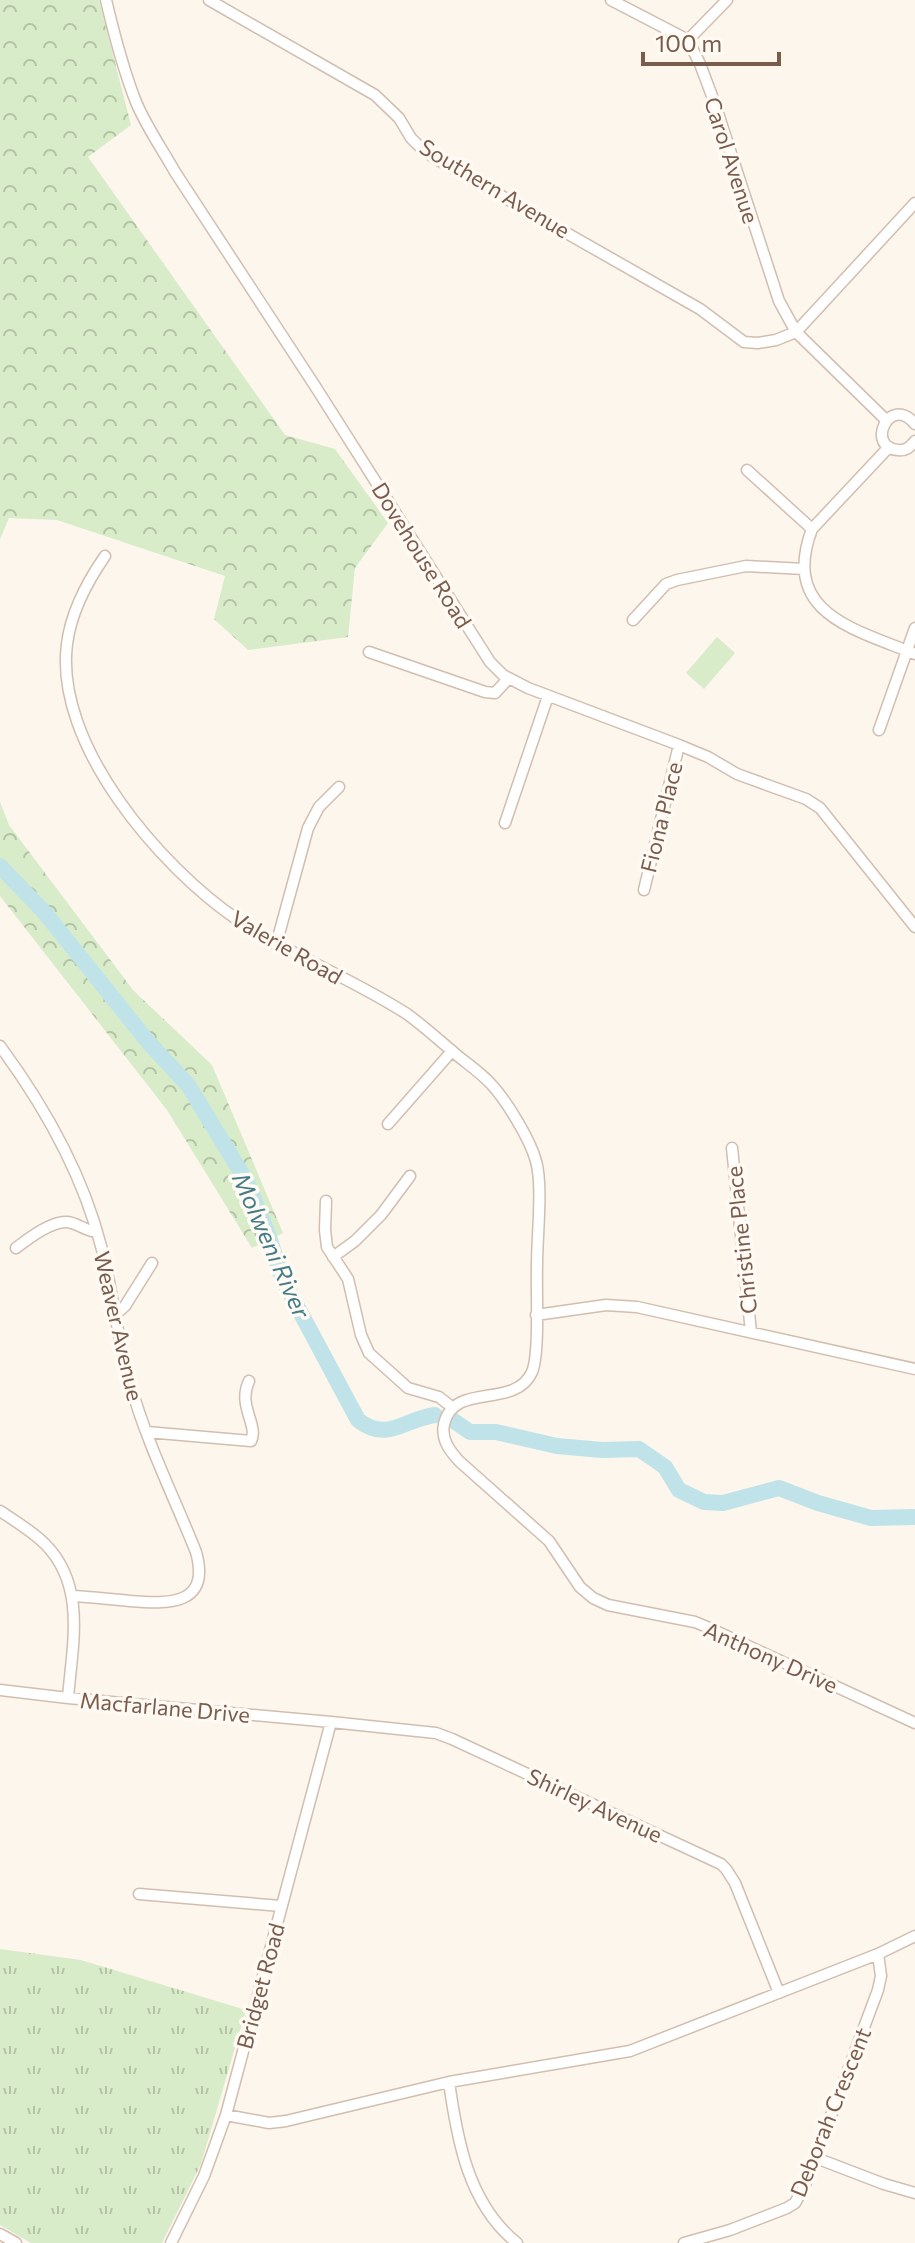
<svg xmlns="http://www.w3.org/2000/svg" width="915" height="2243" font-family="Commissioner,sans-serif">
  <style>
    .grass { fill: url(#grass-tufts) }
    .forest { fill: url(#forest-crowns) }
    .pitch { fill: #d8ecc9 }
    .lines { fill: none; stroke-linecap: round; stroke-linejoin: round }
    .river { stroke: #bfe3e8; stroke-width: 16 }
    .street-casing { stroke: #d1beb0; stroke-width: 13 }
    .street { stroke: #fff; stroke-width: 10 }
    .labels { text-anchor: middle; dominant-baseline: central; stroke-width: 7; stroke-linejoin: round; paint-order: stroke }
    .street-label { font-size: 22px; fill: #7a5c4d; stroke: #fffaf3 }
    .water-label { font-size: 24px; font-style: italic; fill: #437c86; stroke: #fffaf3 }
  </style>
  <defs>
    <pattern id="grass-tufts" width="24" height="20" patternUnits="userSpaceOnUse" patternTransform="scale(2)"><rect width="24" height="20" fill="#d8ecc9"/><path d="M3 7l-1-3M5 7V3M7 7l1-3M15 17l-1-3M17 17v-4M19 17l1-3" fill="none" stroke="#b4c2a5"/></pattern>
    <pattern id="forest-crowns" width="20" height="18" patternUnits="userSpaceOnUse" patternTransform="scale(2)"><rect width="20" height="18" fill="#d8ecc9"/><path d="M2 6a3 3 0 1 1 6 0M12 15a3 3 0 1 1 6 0" fill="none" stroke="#b4c2a5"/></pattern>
  </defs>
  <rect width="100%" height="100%" fill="#fdf6ec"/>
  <!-- grass -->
  <path class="grass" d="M 0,1949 L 81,1960 L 246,2010 L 201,2164 L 162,2243 L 31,2243 L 0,2225 Z"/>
  <!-- forest -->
  <path class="forest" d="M 0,0 L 99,0 L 131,125 L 88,157 L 285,435 L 335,449 L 388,523 L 355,568 L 348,637 L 248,650 L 214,619 L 225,576 L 57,520 L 9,518 L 0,539 Z
    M 0,802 L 9,825 L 133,990 L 212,1065 L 283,1233 L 252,1248 L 167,1110 L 0,896 Z"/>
  <!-- pitch -->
  <path class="pitch" d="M 717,637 L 735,653 L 704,689 L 686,673 Z"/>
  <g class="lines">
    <!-- river -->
    <path class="river" d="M 0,866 L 45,913 L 149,1043 L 188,1085 L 247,1182 L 269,1237 L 282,1278 L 358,1420 C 387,1443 404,1419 435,1415
      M 454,1421 L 470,1432 L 496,1432 L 557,1446 L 602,1450 L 639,1449 L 665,1467 L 679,1490 L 704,1502 L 723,1503 L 779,1488 L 818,1503 L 871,1518 L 915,1517"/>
    <!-- street casing -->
    <g class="street-casing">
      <path id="street" d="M 106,0 C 114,34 123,69 136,102 C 146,126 162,149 175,172 L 315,386 L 490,662 L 503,675 L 528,688 L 679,745 L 708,757 L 737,774 L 806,799 L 820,808 L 915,927
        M 209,0 L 375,95 L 399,118 L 411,138 L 419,146 L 433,157 L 700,309 L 744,342 L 758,343 L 776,340 L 796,332 L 915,203
        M 611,0 L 688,40
        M 727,0 L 688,40 L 700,64 L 715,104 L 779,301 L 796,332 L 886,420
        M 915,424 C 889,393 865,448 898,450 C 906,451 910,447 915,441
        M 889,447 L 812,529 C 780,614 855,629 915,654
        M 747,470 L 812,529
        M 105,556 C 87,582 71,612 67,644 C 54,744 160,867 238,920 C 292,956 353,979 407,1014 C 425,1027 441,1042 458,1056 C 469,1065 481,1073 491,1084 C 506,1100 530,1139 536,1161 C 543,1186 537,1236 537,1264 C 536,1288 540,1353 532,1372 C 515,1410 454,1381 444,1424 C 441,1439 449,1450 459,1461 L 549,1541 L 580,1587 L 593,1598 L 608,1605 L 695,1622 L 707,1627 L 915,1723
        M 633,620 L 666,584 L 677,580 L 746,566 L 804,569
        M 369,652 L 485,692 L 495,693 L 508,679
        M 879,730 L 915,628
        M 505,823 L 548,696
        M 644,890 L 679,745
        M 276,945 L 308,828 L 319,807 L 339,787
        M 0,1046 C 45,1107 82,1172 101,1246 C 113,1291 117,1338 130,1383 C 146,1441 174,1497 196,1552 C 211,1606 168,1604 130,1601 C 111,1599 92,1597 73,1596
        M 388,1124 L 452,1051
        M 732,1148 L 751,1332
        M 326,1201 L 325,1230 L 327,1247 L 348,1279 L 361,1335 L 369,1353 L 408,1388 L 439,1397 L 453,1408
        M 16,1248 C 28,1239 51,1221 67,1222 C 78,1223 85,1231 97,1232
        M 333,1257 L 355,1241 L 381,1215 L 410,1176
        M 116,1314 L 125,1306 L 152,1263
        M 536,1315 L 606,1305 L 637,1307 L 915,1369
        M 147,1432 L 251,1441 C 259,1425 237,1406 249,1381
        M 0,1511 C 15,1521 32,1531 45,1544 C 87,1586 72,1646 68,1698
        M 0,1690 L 68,1698 L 331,1722 L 436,1733 L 452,1739 L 721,1864 L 726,1869 L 735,1883 L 779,1993
        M 139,1894 L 281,1906
        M 449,2082 C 457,2139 468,2204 517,2243
        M 226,2115 L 269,2123 L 286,2121 L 449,2082 L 630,2051 L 878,1954 L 915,1936
        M 816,2158 L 884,2184 L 915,2193
        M 0,2234 L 16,2243
        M 171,2243 L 204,2176 L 226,2115 L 331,1722
        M 684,2243 L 730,2230 L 787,2208 L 795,2203 L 805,2185 L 878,1990 L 881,1976 L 878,1954"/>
    </g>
    <!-- street -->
    <use href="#street" class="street"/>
  </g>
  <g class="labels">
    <!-- street labels -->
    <g class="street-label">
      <text transform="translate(732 160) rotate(72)">Carol Avenue</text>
      <text transform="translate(495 188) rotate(31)">Southern Avenue</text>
      <text transform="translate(422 555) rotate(58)">Dovehouse Road</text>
      <text transform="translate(661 817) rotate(-76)">Fiona Place</text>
      <text transform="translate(287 947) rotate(30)">Valerie Road</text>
      <text transform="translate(741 1240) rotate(-96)">Christine Place</text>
      <text transform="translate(119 1326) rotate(77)">Weaver Avenue</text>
      <text transform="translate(771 1657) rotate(24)">Anthony Drive</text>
      <text transform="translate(165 1707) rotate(5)">Macfarlane Drive</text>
      <text transform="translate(595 1805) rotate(25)">Shirley Avenue</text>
      <text transform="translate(260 1986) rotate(-75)">Bridget Road</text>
      <text transform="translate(830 2112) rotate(-68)">Deborah Crescent</text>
    </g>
    <!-- water labels -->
    <g class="water-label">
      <text transform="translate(272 1245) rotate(66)">Molweni River</text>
    </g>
  </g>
  <!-- scale -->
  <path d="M643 52v12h136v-12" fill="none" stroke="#7a5c4d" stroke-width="4"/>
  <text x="655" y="52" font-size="24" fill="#7a5c4d" stroke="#fffaf3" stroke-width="6" paint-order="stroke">100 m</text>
</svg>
